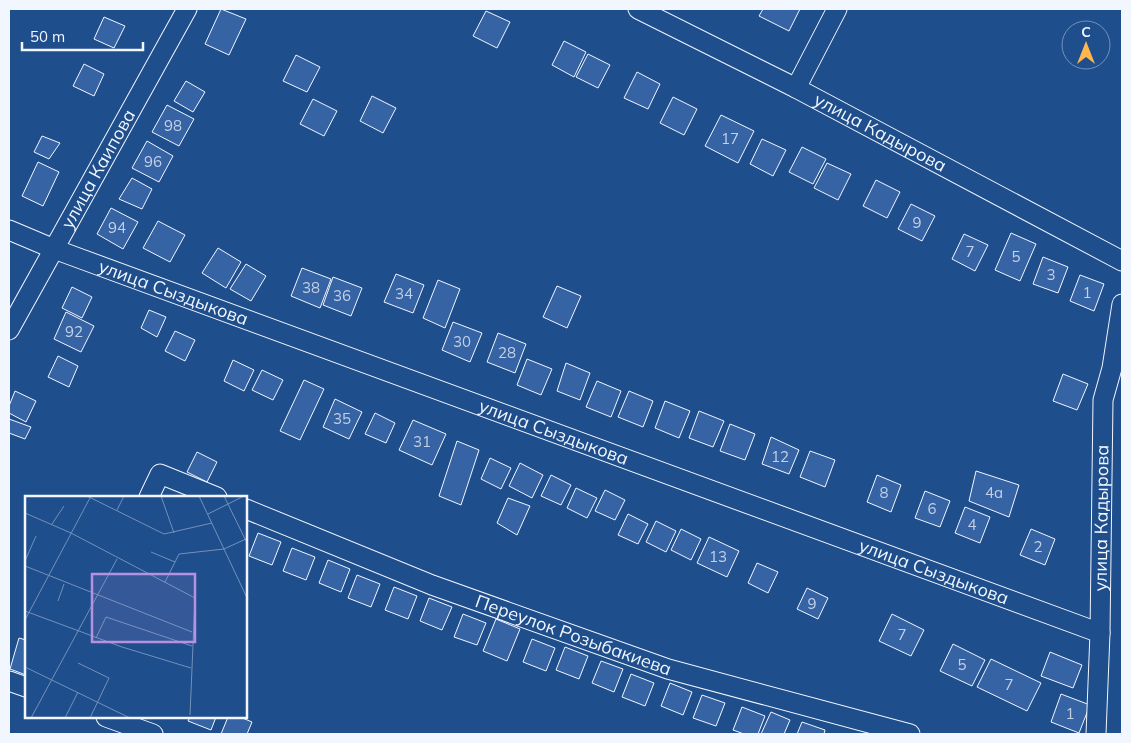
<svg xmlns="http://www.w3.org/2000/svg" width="1131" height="743" font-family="Mulish,sans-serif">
<rect width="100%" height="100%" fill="#1f4e8c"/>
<g fill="#3563a3" stroke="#f2f6ff">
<polygon points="221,9 246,19 229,55 205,44"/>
<polygon points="763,9 800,9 789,31 759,16"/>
<polygon points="486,11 510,22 497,48 473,36"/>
<polygon points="104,17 125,26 114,48 94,39"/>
<polygon points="564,41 586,52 574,77 552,65"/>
<polygon points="588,54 610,65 598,88 576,77"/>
<polygon points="296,55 320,67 307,92 283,81"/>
<polygon points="84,64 104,74 94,96 73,86"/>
<polygon points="637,72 660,84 648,109 624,98"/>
<polygon points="186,81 205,92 193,112 174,101"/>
<polygon points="372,96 396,108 383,133 360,121"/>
<polygon points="673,97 697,109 684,135 660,123"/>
<polygon points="313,99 337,111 324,136 300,124"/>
<polygon points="167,105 194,119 179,146 152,132"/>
<polygon points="721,115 754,131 738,163 705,146"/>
<polygon points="42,136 60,143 49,159 34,152"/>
<polygon points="762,139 786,150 773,176 750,164"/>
<polygon points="147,141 173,156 159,182 132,168"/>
<polygon points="802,147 826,159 813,184 789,172"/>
<polygon points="38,162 59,172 43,206 22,196"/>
<polygon points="827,163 851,174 838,200 814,188"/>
<polygon points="132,178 152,189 142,209 119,199"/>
<polygon points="876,180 900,192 887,218 863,206"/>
<polygon points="911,204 935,216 922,241 898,229"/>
<polygon points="111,208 138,222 123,249 97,234"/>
<polygon points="158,221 185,235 170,262 143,248"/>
<polygon points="1011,233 1036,244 1020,281 995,270"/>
<polygon points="964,234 988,245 975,271 952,259"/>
<polygon points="218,248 241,262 226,288 202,273"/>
<polygon points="1043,257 1068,267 1058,293 1033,284"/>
<polygon points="246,264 266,276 251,301 230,289"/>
<polygon points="302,268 331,279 320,308 291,296"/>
<polygon points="396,274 424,285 413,313 384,302"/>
<polygon points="1080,275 1104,284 1094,311 1070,301"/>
<polygon points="333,277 362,288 351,316 323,305"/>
<polygon points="438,280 460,289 445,328 423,318"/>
<polygon points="557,286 581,296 567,328 543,317"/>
<polygon points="72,287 92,297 82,318 62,308"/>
<polygon points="149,310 166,317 157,337 141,328"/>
<polygon points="66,312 94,326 81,352 54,339"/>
<polygon points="453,322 482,333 470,362 442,350"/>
<polygon points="175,331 195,340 185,361 165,351"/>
<polygon points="498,333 526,344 515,373 487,362"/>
<polygon points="58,356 78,366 69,387 48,377"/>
<polygon points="527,359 552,369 541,395 517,385"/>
<polygon points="233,360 254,370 244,391 224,381"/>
<polygon points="566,363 590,373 580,400 557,391"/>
<polygon points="262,370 283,380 273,400 252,390"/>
<polygon points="1063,374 1088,384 1077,410 1053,401"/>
<polygon points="304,380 324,389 300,440 280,431"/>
<polygon points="597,381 621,391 611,417 586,407"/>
<polygon points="15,391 36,401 26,422 9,413 9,406"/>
<polygon points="629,391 653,401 643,427 618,417"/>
<polygon points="335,399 362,412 349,439 323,427"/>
<polygon points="665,401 690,411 679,438 655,428"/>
<polygon points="699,411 724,421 713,447 689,438"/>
<polygon points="375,413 395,423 386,443 365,434"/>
<polygon points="9,419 31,427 25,439 9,433"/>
<polygon points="413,420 446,434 432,465 399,450"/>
<polygon points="730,424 755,434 745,460 720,451"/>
<polygon points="771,437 799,450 789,474 762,464"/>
<polygon points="457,441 479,450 461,505 439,496"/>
<polygon points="810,451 835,460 825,487 800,477"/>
<polygon points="197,452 217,462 207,482 187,472"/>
<polygon points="490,458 511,468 501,489 481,479"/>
<polygon points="520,463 543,475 532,498 509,486"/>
<polygon points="976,471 1019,485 1009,517 969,501"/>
<polygon points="551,475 571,485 561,505 541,496"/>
<polygon points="877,475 901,485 891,512 867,502"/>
<polygon points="576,488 597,498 587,518 567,508"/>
<polygon points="605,490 625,500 615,520 595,511"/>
<polygon points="925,491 950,501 940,527 915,518"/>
<polygon points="508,498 530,506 517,535 497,523"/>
<polygon points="965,507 990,517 980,543 955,533"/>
<polygon points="628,514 648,524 638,544 618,535"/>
<polygon points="656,521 676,531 666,552 646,542"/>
<polygon points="681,529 701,539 691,560 671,550"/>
<polygon points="1031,529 1055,539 1045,565 1020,555"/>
<polygon points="258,533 281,542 272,565 249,556"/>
<polygon points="709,537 739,551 727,577 697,563"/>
<polygon points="292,548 315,557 306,580 283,571"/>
<polygon points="328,560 350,569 341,592 319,583"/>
<polygon points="757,563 778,572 768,593 748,583"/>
<polygon points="357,575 380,584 371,607 348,598"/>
<polygon points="394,587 417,596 408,619 385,610"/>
<polygon points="807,588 828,598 818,619 797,609"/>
<polygon points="429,598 452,607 442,630 420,621"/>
<polygon points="463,614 486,623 477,645 454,637"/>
<polygon points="892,614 924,630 911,656 879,641"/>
<polygon points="496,619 520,629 507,661 483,651"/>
<polygon points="19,638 26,640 26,675 10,669"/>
<polygon points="532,639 555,648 546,671 523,662"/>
<polygon points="953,644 985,660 972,686 940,671"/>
<polygon points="565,647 588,656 579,679 556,670"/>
<polygon points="1050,652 1082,665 1073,688 1041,676"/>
<polygon points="991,659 1041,683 1027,711 977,687"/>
<polygon points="601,661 623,669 614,692 592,683"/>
<polygon points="631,674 654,683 645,706 622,697"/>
<polygon points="670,683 692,692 683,715 661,706"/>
<polygon points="1061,694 1090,705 1079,733 1051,722"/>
<polygon points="702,695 725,703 716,726 693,718"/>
<polygon points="742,707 765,716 758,734 744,734 733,730"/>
<polygon points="771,712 790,720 784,734 761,734"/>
<polygon points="190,717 216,717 211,730 188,721"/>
<polygon points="228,717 240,717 252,722 247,734 221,734"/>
<polygon points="802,722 825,730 824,734 797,734"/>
</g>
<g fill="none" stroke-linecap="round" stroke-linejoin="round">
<g stroke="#f2f6ff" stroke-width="21">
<g id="minor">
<path id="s1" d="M 638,9 L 796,88 L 1122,261"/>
<polyline points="796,88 837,9"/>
<path id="s2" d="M 9,230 L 54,249 L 1100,633"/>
<path id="s3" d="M 9,330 L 187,9"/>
<polyline points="149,497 160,474 217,497"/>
<path id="s4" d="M 246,509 L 432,585 L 668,669 L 910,734"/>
<polyline points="9,681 26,687"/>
<polyline points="106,717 153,734"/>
<path id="s5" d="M 1096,734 L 1100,633 L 1103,400 L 1112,368 L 1122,304"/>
</g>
</g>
<use href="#minor" stroke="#1f4e8c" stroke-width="19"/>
</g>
<g text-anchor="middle" stroke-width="4" stroke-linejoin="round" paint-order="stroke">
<g font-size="15" fill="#c3d1e8">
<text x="173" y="131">98</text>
<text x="730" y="144">17</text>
<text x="153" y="167">96</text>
<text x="917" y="228">9</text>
<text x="117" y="233">94</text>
<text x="970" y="257">7</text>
<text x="1016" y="262">5</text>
<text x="1051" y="280">3</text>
<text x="311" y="293">38</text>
<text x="1087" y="298">1</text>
<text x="404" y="299">34</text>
<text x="342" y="301">36</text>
<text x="74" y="337">92</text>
<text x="462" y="347">30</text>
<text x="507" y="358">28</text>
<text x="342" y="424">35</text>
<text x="422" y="447">31</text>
<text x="780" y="462">12</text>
<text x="884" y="498">8</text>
<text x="994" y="498">4а</text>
<text x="932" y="514">6</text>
<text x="972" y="530">4</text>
<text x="1038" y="552">2</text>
<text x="718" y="562">13</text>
<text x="812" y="609">9</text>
<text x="902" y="640">7</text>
<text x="962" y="670">5</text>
<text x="1009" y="690">7</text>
<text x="1070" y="719">1</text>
</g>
<g font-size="18" fill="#f2f6ff" stroke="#1f4e8c">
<text dy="6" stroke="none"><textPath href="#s1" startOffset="272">улица Кадырова</textPath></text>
<text dy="6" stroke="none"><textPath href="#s3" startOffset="184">улица Каипова</textPath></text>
<text dy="6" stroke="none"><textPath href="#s2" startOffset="176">улица Сыздыкова</textPath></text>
<text dy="6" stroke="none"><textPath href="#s2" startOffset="581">улица Сыздыкова</textPath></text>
<text dy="6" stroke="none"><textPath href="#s5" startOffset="216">улица Кадырова</textPath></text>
<text dy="6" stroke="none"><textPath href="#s2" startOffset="986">улица Сыздыкова</textPath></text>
<text dy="6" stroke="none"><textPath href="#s4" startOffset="351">Переулок Розыбакиева</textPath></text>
</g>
</g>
<g transform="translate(25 496)">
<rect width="222" height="222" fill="#1f4e8c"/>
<path fill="none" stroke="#7391ba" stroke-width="1" d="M 62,0 L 139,38 L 187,27M 136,0 L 149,37M 174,0 L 223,104M 199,0 L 223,49M 92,14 L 99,0M 0,17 L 46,37 L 170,102 L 165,219M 183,18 L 219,0M 27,28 L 39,10M 126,56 L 150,66M 0,65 L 11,40M 0,70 L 167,136M 140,86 L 154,58 L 199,53 L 223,42M 33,105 L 39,88M 0,115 L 97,151 L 166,172M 0,124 L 66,0M 71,142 L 81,121 L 167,150M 53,167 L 84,182 L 65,222M 0,171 L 105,222M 6,222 L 92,63M 40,222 L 53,196"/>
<path fill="#b691df" fill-opacity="0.15" stroke="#b691df" stroke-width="2.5" d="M 67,78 L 170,78 L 170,146 L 67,146 Z"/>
<rect width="222" height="222" fill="none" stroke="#f2f6ff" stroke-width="2.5"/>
</g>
<rect width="1131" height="743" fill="none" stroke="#f2f6ff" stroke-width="20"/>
<g transform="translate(1086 45)"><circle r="24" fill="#1f4e8c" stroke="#7391ba"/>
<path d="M0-4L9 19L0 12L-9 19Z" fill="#ffb74d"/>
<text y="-8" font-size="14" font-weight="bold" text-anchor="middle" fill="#f2f6ff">С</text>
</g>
<path d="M22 42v8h121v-8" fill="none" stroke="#f2f6ff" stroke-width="2.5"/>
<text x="30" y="42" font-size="15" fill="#f2f6ff" stroke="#1f4e8c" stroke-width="4" paint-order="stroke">50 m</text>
</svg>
